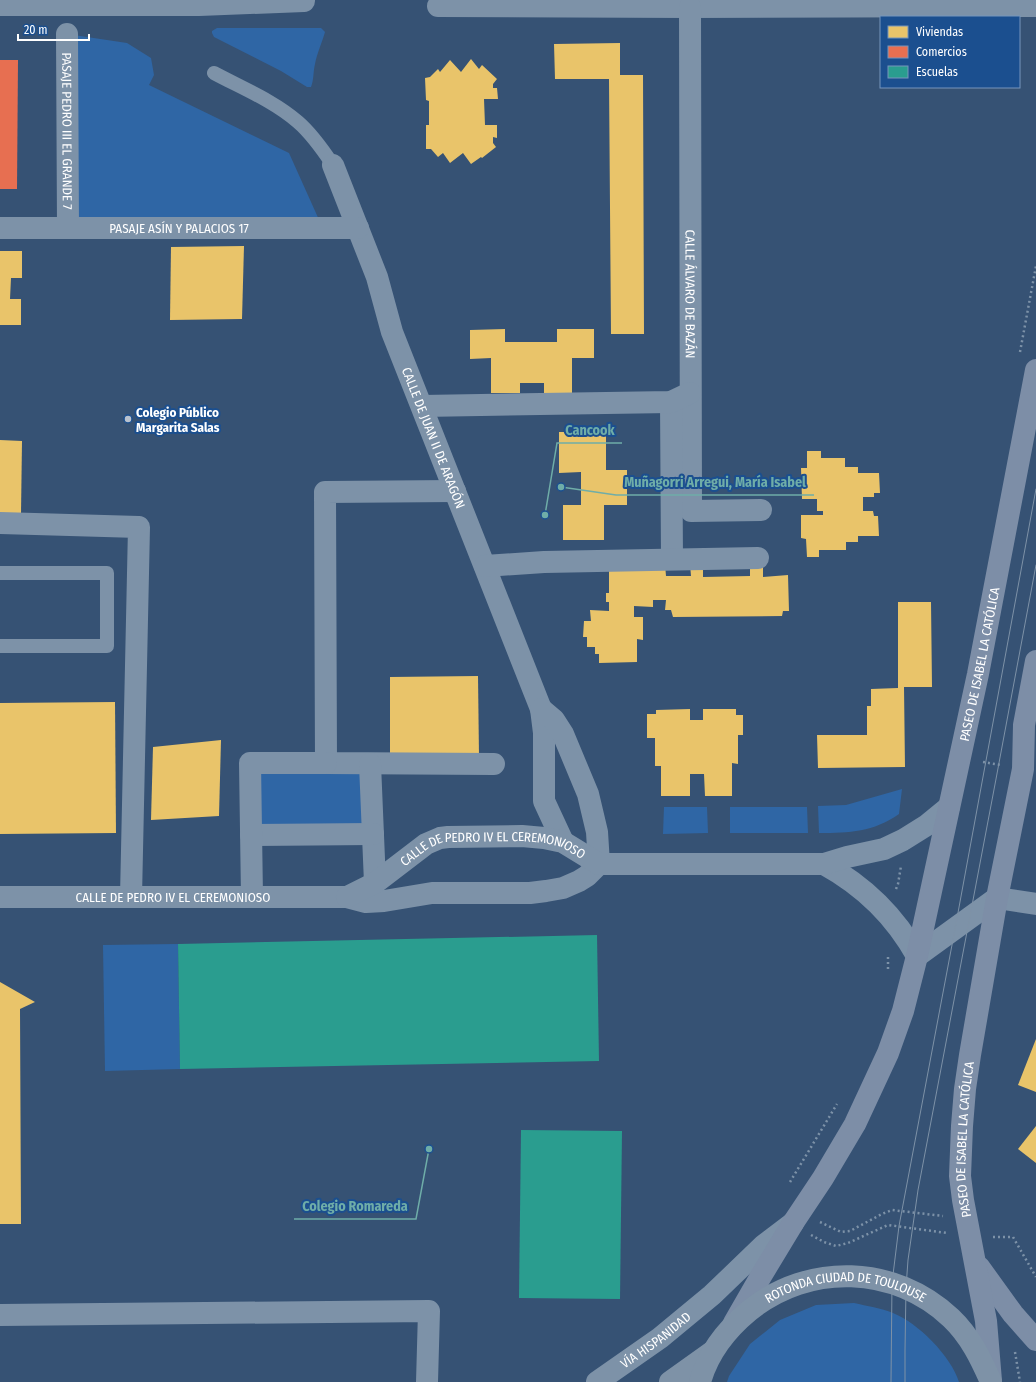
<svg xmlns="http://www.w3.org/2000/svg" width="1036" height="1382" font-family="'Fira Sans Condensed',sans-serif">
<rect width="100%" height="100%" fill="#365274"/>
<g fill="#2f66a5">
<path d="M 217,28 L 321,28 L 325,32 C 322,43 317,53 315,64 C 313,72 314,80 311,87 L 307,87 L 281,71 L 214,37 L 212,33 L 212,31 Z"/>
<polygon points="67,34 127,43 151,58 154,75 149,85 289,153 320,222 74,222"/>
<polygon points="250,767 370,767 369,830 254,829"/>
<path d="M 902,789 L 899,814 C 873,832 850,833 819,833 L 818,806 L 846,805 Z"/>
<polygon points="664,807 707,807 708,833 663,834"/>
<polygon points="730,807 807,807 808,833 730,833"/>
<polygon points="178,944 180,1069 105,1071 103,945"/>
<path d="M 854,1303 C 867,1306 881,1308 893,1313 C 918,1323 951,1356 959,1382 L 727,1382 L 729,1376 L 750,1344 L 780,1320 L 816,1305 Z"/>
</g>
<g fill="#e9c46a">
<polygon points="620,43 620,75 643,75 644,334 611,334 609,79 555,79 554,44"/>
<polygon points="471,59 479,69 482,65 497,79 493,84 493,88 497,88 498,99 484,99 485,125 497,125 497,138 493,137 493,143 496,147 482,158 481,157 471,164 463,153 450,163 443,153 438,157 431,149 426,149 426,125 429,125 429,101 426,100 425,78 430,77 438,69 440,72 450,60 461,72"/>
<polygon points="244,246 242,319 170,320 171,247"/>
<polygon points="0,251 22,251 22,278 11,278 10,299 21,299 21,325 0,325"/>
<polygon points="505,329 505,342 557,342 557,329 594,329 594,358 572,358 572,393 544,393 544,383 520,383 520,393 491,393 491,358 470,359 470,330"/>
<polygon points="559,432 606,432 606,470 627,470 627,505 604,505 604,540 563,540 563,505 581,505 581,472 559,473"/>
<polygon points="0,440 22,441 21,514 0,514"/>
<polygon points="807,451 821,451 821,458 845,458 845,467 858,467 858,473 879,473 880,493 874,493 874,497 863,497 863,511 873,511 874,516 878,516 879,536 858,536 858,542 846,542 846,550 819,550 819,557 807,557 806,539 801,538 801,515 823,515 823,511 817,511 817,499 802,499 801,468 807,468"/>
<polygon points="763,563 763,577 788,575 789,611 783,611 782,616 673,617 671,610 665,610 666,600 653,600 653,607 634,606 634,617 643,617 643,640 637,639 637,662 599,663 599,654 595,654 595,647 587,647 587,637 583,637 584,621 591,621 590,610 609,611 609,602 606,602 606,593 609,593 609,564 665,564 666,576 691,576 690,564 703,564 703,577 750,576 750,564"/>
<polygon points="898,602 931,602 932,687 904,687 905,767 818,768 817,735 867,735 867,706 871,706 871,689 898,688"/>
<polygon points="478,676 479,757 390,758 390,677"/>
<polygon points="115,702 116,833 0,834 0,703"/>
<polygon points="690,709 690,720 703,720 703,709 736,709 736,715 743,715 743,735 738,735 738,764 732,763 732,796 705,796 704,774 690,774 690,796 661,796 661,766 655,766 655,738 647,738 647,714 656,714 656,710"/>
<polygon points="221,740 219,816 151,820 153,747"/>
<polygon points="0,982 35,1002 20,1009 21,1224 0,1224"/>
<polygon points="1036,1039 1036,1092 1018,1085"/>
<polygon points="1036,1126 1036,1163 1018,1149"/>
</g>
<polygon fill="#e76f51" points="0,60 18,60 17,189 0,189"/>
<g fill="#2a9d8f">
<polygon points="597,935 599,1061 180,1069 178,944"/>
<polygon points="521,1130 622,1131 620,1299 519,1298"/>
</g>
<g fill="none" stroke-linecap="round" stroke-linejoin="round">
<g stroke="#7d92a8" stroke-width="2.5" stroke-dasharray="2 3" stroke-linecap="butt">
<polyline points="1020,352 1036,266"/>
<polyline points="983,762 1001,765"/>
<polyline points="896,889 898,884 901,866"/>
<polyline points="888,969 888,954"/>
<polyline points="790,1182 837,1104"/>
<polyline points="820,1222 841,1232 850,1231 882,1214 892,1210 943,1216"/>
<polyline points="811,1235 824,1242 836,1246 848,1243 888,1225 947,1233"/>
<polyline points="993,1237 1013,1237 1036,1277"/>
<polyline points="1015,1352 1020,1382"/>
</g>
<g stroke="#7d92a8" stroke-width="14">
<path d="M 214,73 C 242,88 274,101 298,122 C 312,134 323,150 333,165"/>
<polyline points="0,573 107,573 107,646 0,646"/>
</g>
<g stroke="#7d92a8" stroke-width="22">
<polyline points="0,5 199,5 304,1"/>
<polyline points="438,6 690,7 1036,6"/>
<path id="s1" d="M 690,7 L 691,511 L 761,510"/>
<path id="s2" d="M 67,34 L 68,228"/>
<path id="s3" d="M 333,165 L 377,277 L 392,332 L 541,709 L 544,733 L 544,801 L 563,842"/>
<path id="s4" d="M 0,228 L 358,228"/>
<polyline points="671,402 672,559"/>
<polyline points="422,406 671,402 690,393"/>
<polyline points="455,491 325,492 326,763 494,764"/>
<polyline points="0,523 139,527 131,897"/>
<polyline points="485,566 544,562 758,558"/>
<polyline points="541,709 554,720 563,734 588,794 597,832 599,864"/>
<polyline points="370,764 375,883"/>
<polyline points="251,835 373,834"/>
<path d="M 824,864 C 864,886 895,916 917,956 L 997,898 L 1036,904"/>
<path id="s5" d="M 0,897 L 347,897 L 366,902 L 384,901 L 432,893 L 530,893 L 546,891 L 563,888 L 579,881 L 587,876 L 599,864"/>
<polyline points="252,897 250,763 326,763"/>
<path id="s6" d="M 347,897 L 375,883 L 426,844 L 440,838 L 448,837 L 522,836 L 544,838 L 563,842 L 599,864 L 824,864 L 847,857 L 884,849 L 903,840 L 927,825 L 949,807"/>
<polyline points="0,1315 429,1311 427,1382"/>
<path id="s7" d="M 597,1382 L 660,1338 L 712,1295 L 764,1245 L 793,1223"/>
</g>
<g stroke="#7d8ea7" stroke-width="22">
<polyline points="979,1267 1013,1314 1036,1340"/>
<path id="s8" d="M 734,1323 L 761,1276 L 793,1223 L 823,1178 L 855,1124 L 888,1053 L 903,1011 L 917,956 L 978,674 L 1036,370"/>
<path id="s9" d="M 991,1381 L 986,1321 L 963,1200 L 960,1176 L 962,1126 L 965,1089 L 970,1055 L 997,898 L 1023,769 L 1024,725 L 1036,661"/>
</g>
<g stroke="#7e92a7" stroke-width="22">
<polyline points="670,1382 712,1352"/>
<path id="s10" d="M 700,1382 C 708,1353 726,1330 749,1311 C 809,1262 895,1265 951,1318 C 970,1336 981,1359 991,1382"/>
</g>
<g stroke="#7e92a7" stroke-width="1">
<polyline points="891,1382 892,1283 899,1226 955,929 1036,489"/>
<polyline points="905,1382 905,1350 906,1288 908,1260 918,1190 996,779 1036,565"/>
</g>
</g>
<circle fill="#b9c2ce" stroke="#1b4f8f" stroke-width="1.5" cx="128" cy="419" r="4"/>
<g text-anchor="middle" stroke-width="4" stroke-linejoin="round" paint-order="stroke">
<g font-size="13" fill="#fff" stroke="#1b4f8f">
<text dy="5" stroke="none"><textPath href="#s2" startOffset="97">PASAJE PEDRO III EL GRANDE 7</textPath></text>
<text dy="5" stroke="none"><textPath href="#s4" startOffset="179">PASAJE ASÍN Y PALACIOS 17</textPath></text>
<text dy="5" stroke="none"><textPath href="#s1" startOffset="287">CALLE ÁLVARO DE BAZÁN</textPath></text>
<text dy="5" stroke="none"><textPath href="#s3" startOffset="291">CALLE DE JUAN II DE ARAGÓN</textPath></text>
<text dy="5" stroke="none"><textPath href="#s8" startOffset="711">PASEO DE ISABEL LA CATÓLICA</textPath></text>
<text dy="5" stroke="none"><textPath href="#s6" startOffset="162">CALLE DE PEDRO IV EL CEREMONIOSO</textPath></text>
<text dy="5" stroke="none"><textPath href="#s5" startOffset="173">CALLE DE PEDRO IV EL CEREMONIOSO</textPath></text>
<text dy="5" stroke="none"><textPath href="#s9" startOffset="244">PASEO DE ISABEL LA CATÓLICA</textPath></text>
<text dy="5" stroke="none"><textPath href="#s10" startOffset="192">ROTONDA CIUDAD DE TOULOUSE</textPath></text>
<text dy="5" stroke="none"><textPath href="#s7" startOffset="72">VÍA HISPANIDAD</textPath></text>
</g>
<g font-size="13" font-weight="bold" fill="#fff" stroke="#1b4f8f" text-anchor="start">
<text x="136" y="417">Colegio Público<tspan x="136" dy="15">Margarita Salas</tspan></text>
</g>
</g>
<path fill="none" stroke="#6fada8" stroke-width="1.5" d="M545 515L557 443H622M561 487L616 495H814M429 1149L416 1219H294"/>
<g fill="#6fada8" stroke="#1b4f8f" stroke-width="1.5">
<circle cx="545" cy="515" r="4"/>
<circle cx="561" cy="487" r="4"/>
<circle cx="429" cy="1149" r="4"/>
</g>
<g font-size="14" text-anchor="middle" font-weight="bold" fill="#6fada8" stroke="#1b4f8f" stroke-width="4" stroke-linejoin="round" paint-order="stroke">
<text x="590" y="435">Cancook</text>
<text x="715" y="487">Muñagorri Arregui, María Isabel</text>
<text x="355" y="1211">Colegio Romareda</text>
</g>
<rect x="880" y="16" width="140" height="72" fill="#1b4f8f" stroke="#7695bc"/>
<rect x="888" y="26" width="20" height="12" fill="#e9c46a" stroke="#7695bc"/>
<text x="916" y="36" font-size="12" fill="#ffffff">Viviendas</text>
<rect x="888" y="46" width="20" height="12" fill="#e76f51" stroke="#7695bc"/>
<text x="916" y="56" font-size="12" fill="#ffffff">Comercios</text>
<rect x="888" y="66" width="20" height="12" fill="#2a9d8f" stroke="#7695bc"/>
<text x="916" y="76" font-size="12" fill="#ffffff">Escuelas</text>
<path d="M18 34v6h71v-6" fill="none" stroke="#ffffff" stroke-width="2"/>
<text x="24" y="34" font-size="12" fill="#ffffff" stroke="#1b4f8f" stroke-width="3" paint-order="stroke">20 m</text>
</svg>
